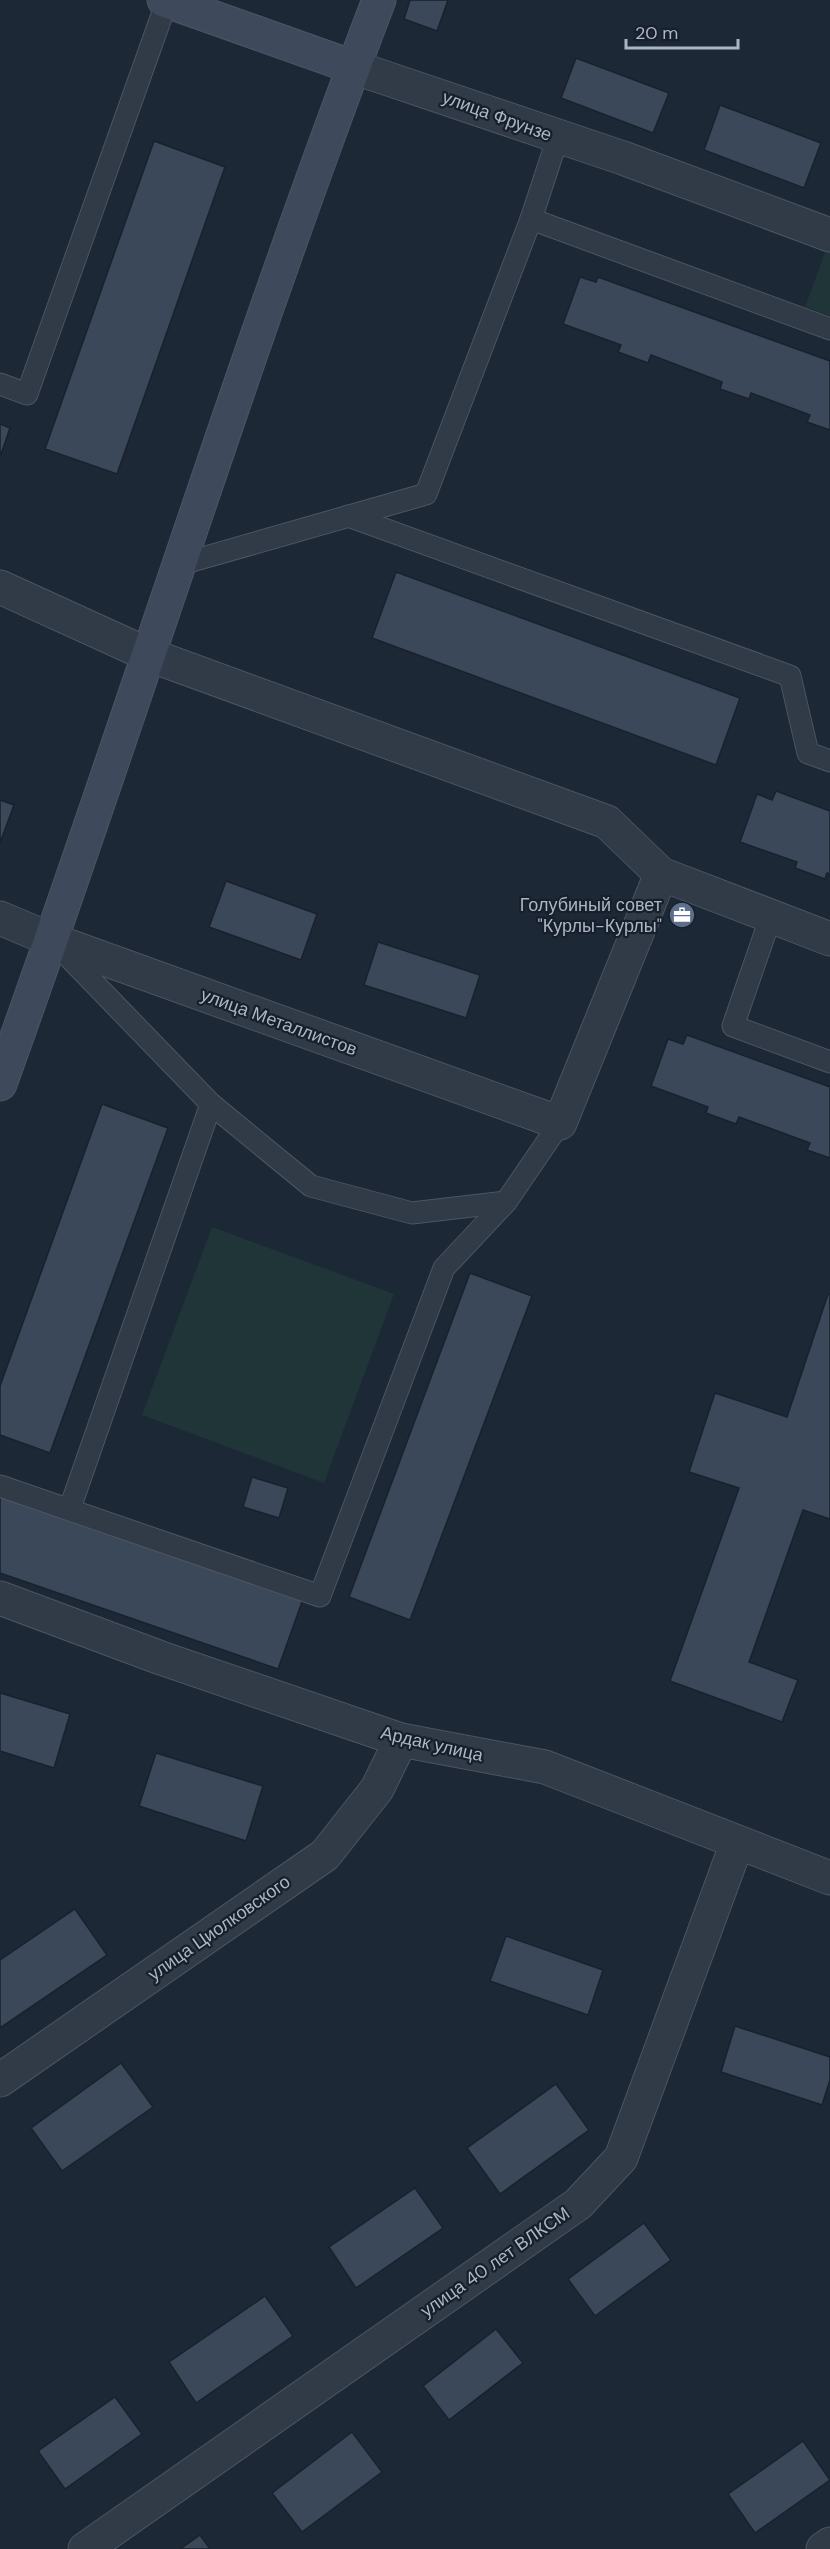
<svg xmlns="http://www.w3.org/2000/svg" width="830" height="2549" font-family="'DM Sans',sans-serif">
<rect width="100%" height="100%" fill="#1d2837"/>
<g fill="#1f3538">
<polygon points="827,247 830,248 830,316 805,307"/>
<polygon points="212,1227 394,1294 324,1483 142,1415"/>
</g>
<g fill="#3b485a" stroke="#19212d" stroke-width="1.5">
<polygon points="410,0 448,0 437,31 404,19"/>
<polygon points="576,58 669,93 653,133 561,98"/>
<polygon points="720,105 821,143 804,188 704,150"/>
<polygon points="154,141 225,167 117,474 45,449"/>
<polygon points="580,277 596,282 598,277 830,361 830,430 807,422 810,415 751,393 749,399 720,389 722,382 651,355 648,363 618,352 621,345 563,324"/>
<polygon points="0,424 10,428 0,457"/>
<polygon points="396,572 740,698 716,765 372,638"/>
<polygon points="776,791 830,811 830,874 827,873 825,879 795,868 797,862 740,842 757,794 772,800"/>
<polygon points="0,800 14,805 0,843"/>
<polygon points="226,881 317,914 301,960 209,927"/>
<polygon points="674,905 694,912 690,925 670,918"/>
<polygon points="378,942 480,975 466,1018 364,985"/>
<polygon points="687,1035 830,1087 830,1158 807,1150 810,1143 739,1117 736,1124 706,1113 708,1107 651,1086 668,1039 683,1044"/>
<polygon points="102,1104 168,1128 50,1453 0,1435 0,1386"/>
<polygon points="470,1273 532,1296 410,1620 349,1597"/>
<polygon points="828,1294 830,1294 830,1519 803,1510 749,1662 798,1680 782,1722 670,1681 739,1488 689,1472 715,1393 787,1417"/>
<polygon points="252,1477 288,1488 279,1518 243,1507"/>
<polygon points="0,1493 303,1599 278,1669 0,1573"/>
<polygon points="0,1693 70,1714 54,1768 0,1751"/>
<polygon points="156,1753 263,1786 246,1841 139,1806"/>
<polygon points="75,1909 107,1955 0,2028 0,1960"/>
<polygon points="506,1936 603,1970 588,2015 490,1981"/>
<polygon points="735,2026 830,2057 830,2080 822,2105 721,2072"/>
<polygon points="121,2063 153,2107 62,2171 31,2128"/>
<polygon points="556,2084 589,2130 500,2194 467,2148"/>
<polygon points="415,2188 443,2228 356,2288 329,2247"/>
<polygon points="644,2223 671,2260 595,2316 568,2279"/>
<polygon points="265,2296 293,2336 196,2403 169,2362"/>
<polygon points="496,2329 523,2363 449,2420 423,2386"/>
<polygon points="115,2397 142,2434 65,2489 38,2451"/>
<polygon points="352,2432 382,2472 302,2532 272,2493"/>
<polygon points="803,2441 830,2480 755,2533 728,2494"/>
<polygon points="200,2535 210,2549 180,2549"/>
</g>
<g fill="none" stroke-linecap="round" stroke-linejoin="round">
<g stroke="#4c5562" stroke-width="23">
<g id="lane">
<polyline points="531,219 830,329"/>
<polyline points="0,384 27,394 167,1"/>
<polyline points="348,516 790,676 808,753 830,761"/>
<polyline points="178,565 426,494 531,219 558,137"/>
<polyline points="771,916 733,1026 830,1062"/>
<polyline points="58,946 211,1104 70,1508"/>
<polyline points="211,1104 311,1186 412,1213 506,1202"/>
<polyline points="0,1486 320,1596 444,1268 506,1202 560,1123"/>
</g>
</g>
<g stroke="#4c5562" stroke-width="35">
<g id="street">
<polyline points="353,67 623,158 830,235"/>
<polyline points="0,587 147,654 607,822 661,874 830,939"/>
<polyline points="0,918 52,940 560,1123 661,874"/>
<polyline points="0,1598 161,1658 401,1740 545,1767 830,1878"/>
<polyline points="0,2080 325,1855 377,1789 401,1740"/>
<polyline points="85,2549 578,2204 621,2158 737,1843"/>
<polyline points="823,2549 830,2544"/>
</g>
</g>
<g stroke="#4c5562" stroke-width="35">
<g id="secondary">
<polyline points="164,0 353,67"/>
<path d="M 0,1084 C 130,724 242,358 379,0"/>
</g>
</g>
<use href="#lane" stroke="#313a47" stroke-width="21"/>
<use href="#street" stroke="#313a47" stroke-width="33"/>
<use href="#secondary" stroke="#3e495b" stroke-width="33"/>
</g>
<defs>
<g id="office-disc" transform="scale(1.35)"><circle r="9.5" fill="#5c6f8a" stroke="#171f2b"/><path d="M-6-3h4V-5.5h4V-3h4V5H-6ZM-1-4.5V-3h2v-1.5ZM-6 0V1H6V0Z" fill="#fff"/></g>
</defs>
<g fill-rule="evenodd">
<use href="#office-disc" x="682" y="915"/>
</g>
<g text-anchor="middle" stroke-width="4.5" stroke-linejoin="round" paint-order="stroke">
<g font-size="18" fill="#aab5c5" stroke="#171f2b">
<text transform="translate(497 116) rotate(20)" y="6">улица Фрунзе</text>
<text transform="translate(279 1022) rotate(20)" y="6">улица Металлистов</text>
<text transform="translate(432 1744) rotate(13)" y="6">Ардак улица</text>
<text transform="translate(219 1928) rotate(-35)" y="6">улица Циолковского</text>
<text transform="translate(495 2262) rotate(-35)" y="6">улица 40 лет ВЛКСМ</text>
</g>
<g font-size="18" fill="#aab5c5" stroke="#171f2b" text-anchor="end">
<text x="662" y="911">Голубиный совет<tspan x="662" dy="21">"Курлы-Курлы"</tspan></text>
</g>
</g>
<path d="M626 39v9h112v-9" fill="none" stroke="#aab5c5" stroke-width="3"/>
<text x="635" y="39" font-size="18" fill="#aab5c5" stroke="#171f2b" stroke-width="4.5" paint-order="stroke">20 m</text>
</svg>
